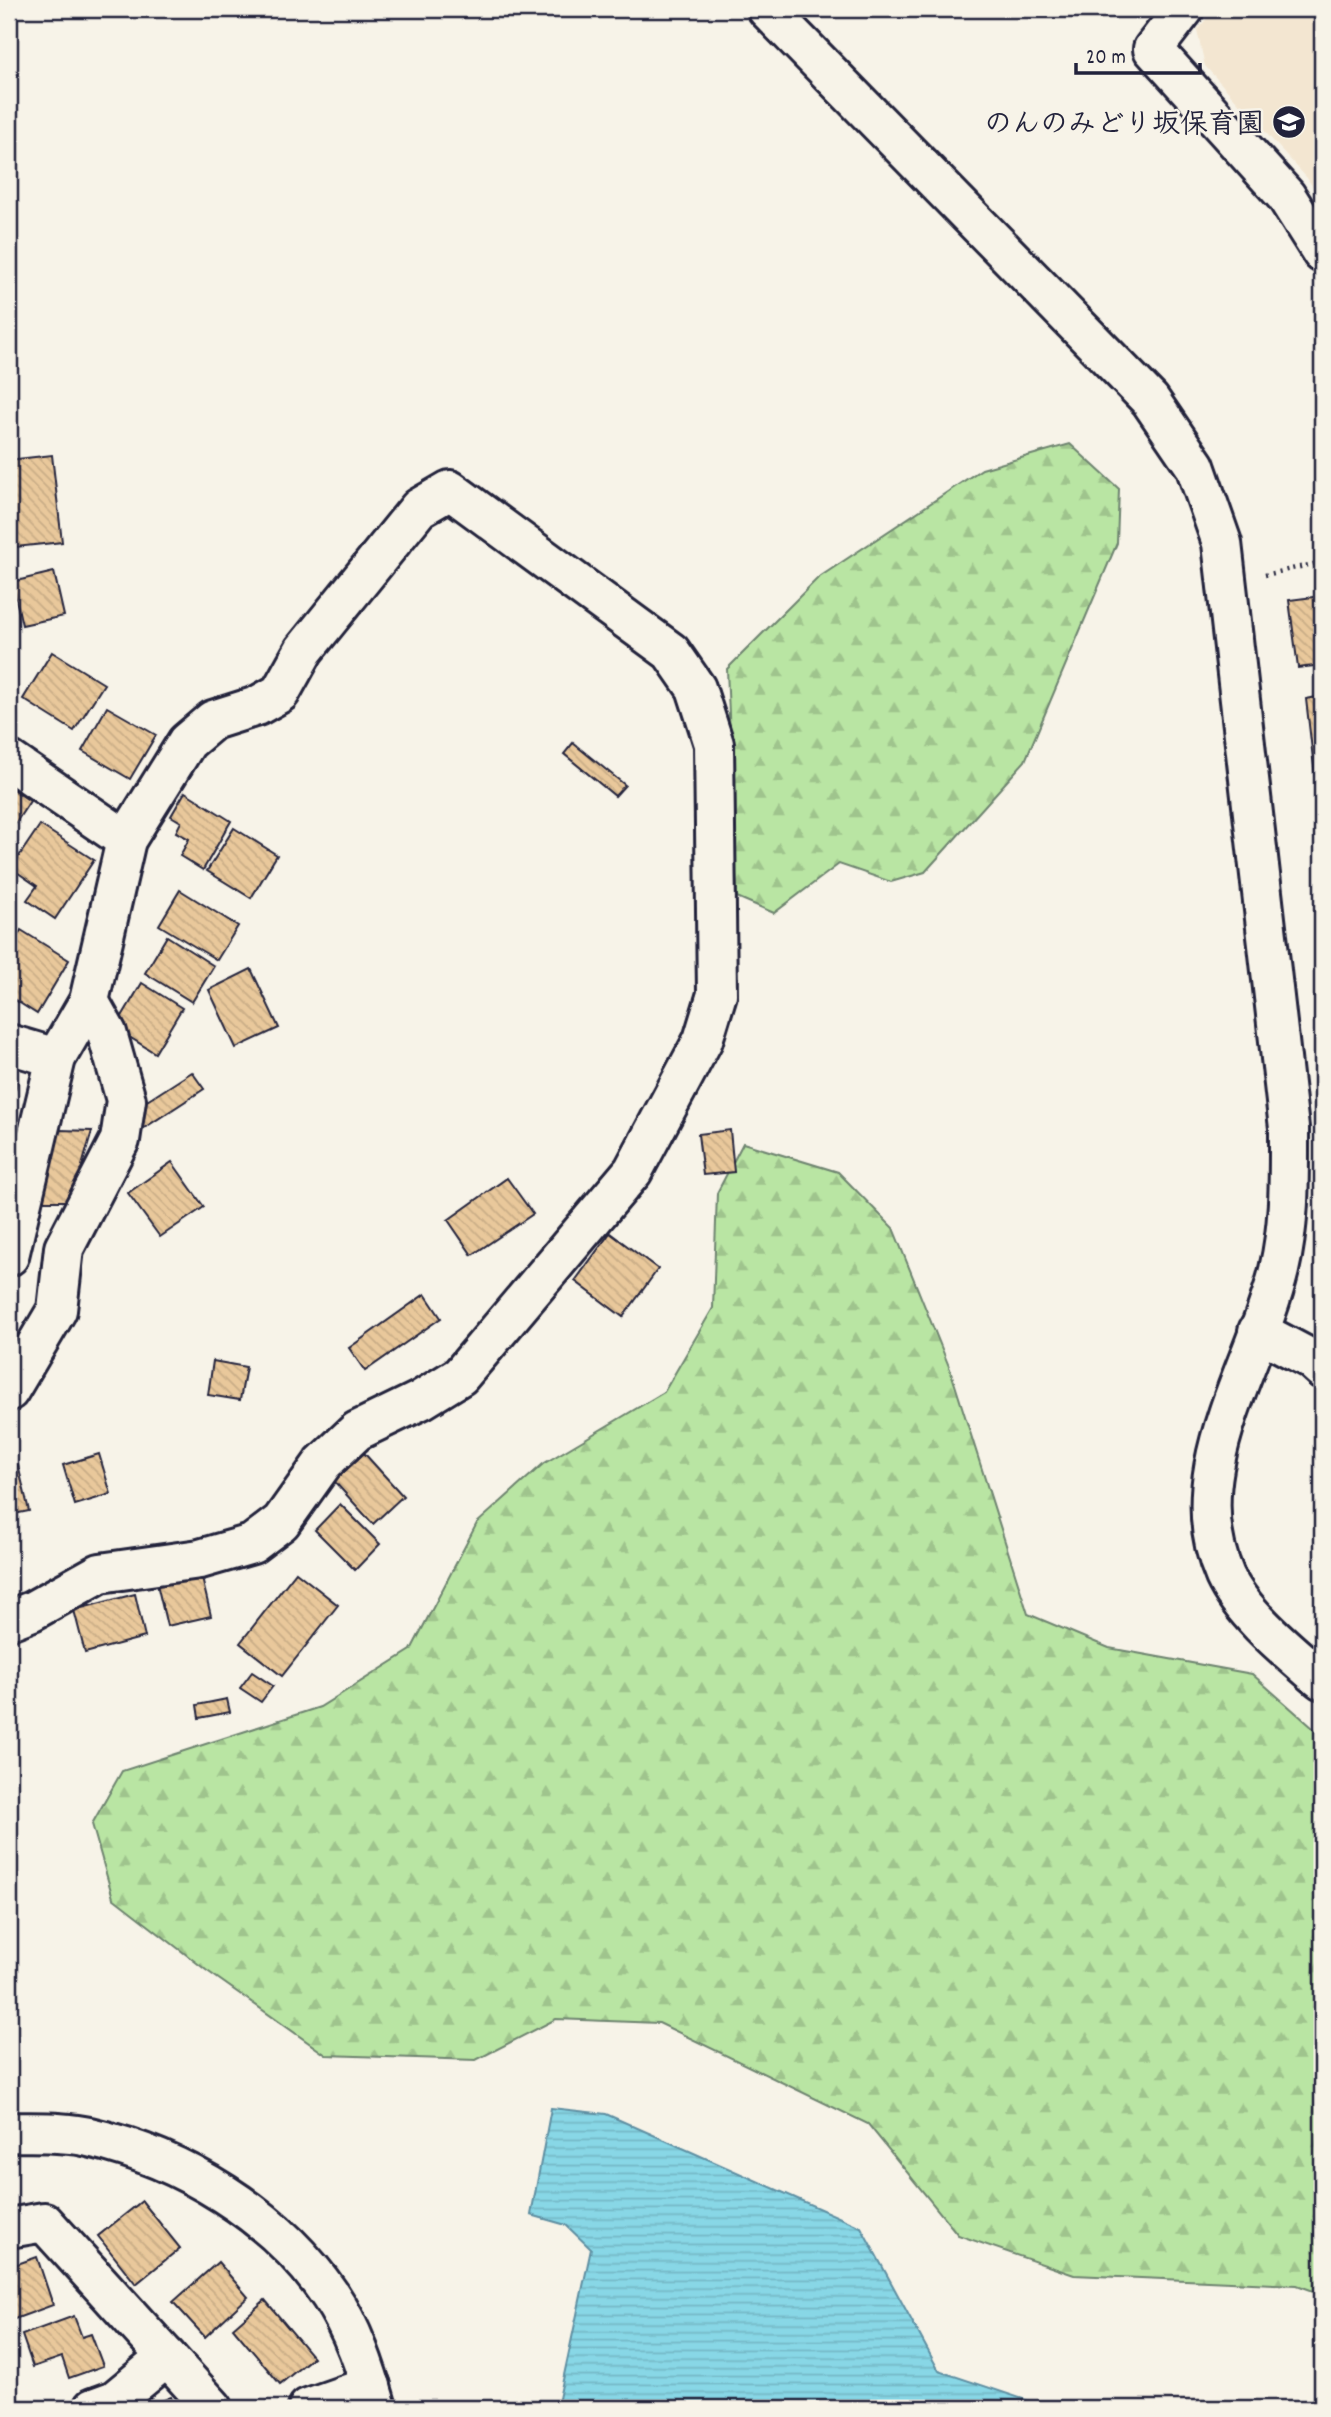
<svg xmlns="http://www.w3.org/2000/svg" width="1331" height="2417" font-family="Dekko,'Klee One',sans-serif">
<defs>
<pattern id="forest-firs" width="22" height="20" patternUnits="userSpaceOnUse" patternTransform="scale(1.75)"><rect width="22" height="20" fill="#b9e5a3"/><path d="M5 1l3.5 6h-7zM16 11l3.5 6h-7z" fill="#9fc48d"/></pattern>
<pattern id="water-rules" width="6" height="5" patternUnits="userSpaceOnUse" patternTransform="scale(1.75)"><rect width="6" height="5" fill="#88d7e6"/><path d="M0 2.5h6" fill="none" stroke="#75b8c6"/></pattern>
<pattern id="building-back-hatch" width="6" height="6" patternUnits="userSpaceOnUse" patternTransform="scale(1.75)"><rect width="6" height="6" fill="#e9c89b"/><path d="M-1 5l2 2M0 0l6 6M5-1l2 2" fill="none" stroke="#c8ac86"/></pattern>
</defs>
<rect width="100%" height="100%" fill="#f7f3e8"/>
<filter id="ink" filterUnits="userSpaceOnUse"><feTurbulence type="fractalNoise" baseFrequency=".0143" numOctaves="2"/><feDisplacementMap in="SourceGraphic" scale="14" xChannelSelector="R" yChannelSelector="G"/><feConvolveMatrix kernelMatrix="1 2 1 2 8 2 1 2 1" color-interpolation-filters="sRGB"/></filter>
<g filter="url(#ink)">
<polygon fill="#f3e6d1" points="1215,9 1322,9 1322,201 1307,178 1205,66 1197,30"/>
<g fill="url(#forest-firs)" stroke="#6e846f" stroke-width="2">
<polygon points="1070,444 1119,489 1117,543 1025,761 925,872 891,882 839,864 774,913 737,897 727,669 818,578 982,469"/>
<polygon points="743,1143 838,1172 893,1228 950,1369 1028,1614 1109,1648 1252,1674 1322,1736 1322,2294 1297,2285 1074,2275 958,2235 868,2124 659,2023 556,2019 476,2060 326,2055 206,1970 113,1898 92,1824 122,1771 320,1707 411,1650 477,1523 543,1464 664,1392 713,1308 717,1193"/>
</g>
<polygon fill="url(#water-rules)" stroke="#5f8fa2" stroke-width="2" points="551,2108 606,2114 861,2227 939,2371 1050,2408 557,2408 591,2249 566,2225 531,2215"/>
<g fill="url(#building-back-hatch)" stroke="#22223b" stroke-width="2">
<polygon points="52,455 62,542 16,547 9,460"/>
<polygon points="9,556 13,556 10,587 9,587"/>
<polygon points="54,572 64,616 22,625 12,582"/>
<polygon points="1322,596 1322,665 1298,668 1289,600"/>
<polygon points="52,652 104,684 74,731 23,699"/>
<polygon points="1322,696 1322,776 1315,776 1306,699"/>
<polygon points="107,707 156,735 130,779 82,751"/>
<polygon points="573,743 625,785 615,796 564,754"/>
<polygon points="9,787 30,801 9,833"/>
<polygon points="185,792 231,821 203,870 180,856 189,839 176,832 181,822 171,816"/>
<polygon points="40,825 94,860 55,919 27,900 37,886 11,868"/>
<polygon points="234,828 277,855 251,898 207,871"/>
<polygon points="180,890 238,926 217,960 159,925"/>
<polygon points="21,930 69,960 37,1014 9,996 9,950"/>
<polygon points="167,936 214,966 192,1002 145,973"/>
<polygon points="251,969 279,1028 236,1048 209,990"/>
<polygon points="142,983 182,1008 155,1053 115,1028"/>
<polygon points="192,1072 204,1089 144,1128 133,1110"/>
<polygon points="9,1080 17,1082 9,1117"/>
<polygon points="59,1130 92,1131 72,1201 38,1201"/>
<polygon points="730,1130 734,1172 703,1175 698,1134"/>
<polygon points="172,1162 204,1207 160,1237 128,1193"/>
<polygon points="507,1178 533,1214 472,1255 448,1220"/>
<polygon points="610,1233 658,1269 623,1317 575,1281"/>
<polygon points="425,1294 441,1318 365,1371 349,1348"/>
<polygon points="213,1361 246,1367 240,1400 208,1395"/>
<polygon points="364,1453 403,1496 373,1524 334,1481"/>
<polygon points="99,1454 111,1494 75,1505 63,1465"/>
<polygon points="18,1465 29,1511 9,1515 9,1468"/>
<polygon points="340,1504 380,1544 355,1570 315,1530"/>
<polygon points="296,1572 338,1605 282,1676 240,1643"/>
<polygon points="201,1574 211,1616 167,1626 157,1584"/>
<polygon points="135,1594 145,1637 85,1653 74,1610"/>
<polygon points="252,1672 273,1686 261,1702 240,1688"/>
<polygon points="227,1699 230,1712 199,1718 197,1705"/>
<polygon points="142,2201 180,2248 136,2284 98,2236"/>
<polygon points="37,2257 53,2305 9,2321 9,2267"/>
<polygon points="218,2262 248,2297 205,2337 173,2302"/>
<polygon points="265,2300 313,2357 280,2384 233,2328"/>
<polygon points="74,2316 82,2337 91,2334 103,2366 69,2378 62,2357 33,2367 22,2335"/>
<polygon points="9,2359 17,2381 9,2384"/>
<polygon points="171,2397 175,2408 144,2408"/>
</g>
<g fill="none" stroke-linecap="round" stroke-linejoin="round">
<g stroke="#22223b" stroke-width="44">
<g id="minor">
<path d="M 767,9 L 1150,400 L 1195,466 L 1222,543 L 1289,1128 C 1289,1177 1290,1223 1279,1270 C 1255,1370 1179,1471 1225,1576 C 1243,1615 1290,1652 1322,1680"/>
<polyline points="1184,9 1153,49 1286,196 1322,253"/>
<polyline points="9,760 126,840"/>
<polyline points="9,1044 56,1058"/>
<polyline points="9,1256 56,1058 89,1001 126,840 187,742 213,720 257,706 280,693 304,650 419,508 450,490 671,652 696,688 714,744 717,994 703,1040 633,1171 460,1376 421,1400 357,1431 323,1463 281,1522 252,1544 200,1559 100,1573 32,1611 9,1620"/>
<polyline points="1258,1331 1311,1359 1322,1369"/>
<polyline points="9,1391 57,1310 64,1248 120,1140 126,1100 107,1033 89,1001"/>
<path d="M 9,2132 C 35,2133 64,2131 89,2137 C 182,2158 276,2215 330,2295 C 353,2329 366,2369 377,2408"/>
<polyline points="9,2228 44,2222 213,2408"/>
<polyline points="93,2408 115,2400 167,2357"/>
<polyline points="308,2408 371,2386"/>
</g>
</g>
<polyline stroke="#22223b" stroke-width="4.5" stroke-dasharray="2 5" stroke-linecap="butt" points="1265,575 1322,562"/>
<use href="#minor" stroke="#f7f3e8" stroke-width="38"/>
</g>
</g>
<defs>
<g id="school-disc" transform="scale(1.75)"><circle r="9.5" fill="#22223b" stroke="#f7f3e8"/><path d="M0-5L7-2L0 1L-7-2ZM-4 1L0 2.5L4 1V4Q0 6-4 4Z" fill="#fff"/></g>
</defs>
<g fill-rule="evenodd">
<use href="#school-disc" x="1289" y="122"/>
</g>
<g text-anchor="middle" stroke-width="5" stroke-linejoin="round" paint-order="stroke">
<g font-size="28" font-weight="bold" fill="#22223b" stroke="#f7f3e8" text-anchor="end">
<text x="1264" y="132">のんのみどり坂保育園</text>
</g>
</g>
<rect width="1331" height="2417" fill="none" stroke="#f7f3e8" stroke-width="35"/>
<rect x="18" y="18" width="1296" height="2382" fill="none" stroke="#22223b" stroke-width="2.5" filter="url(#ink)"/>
<path d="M1076 63v10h124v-10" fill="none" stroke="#22223b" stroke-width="3.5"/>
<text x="1086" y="63" font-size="21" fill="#22223b" stroke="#f7f3e8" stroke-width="5" paint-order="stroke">20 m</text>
</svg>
